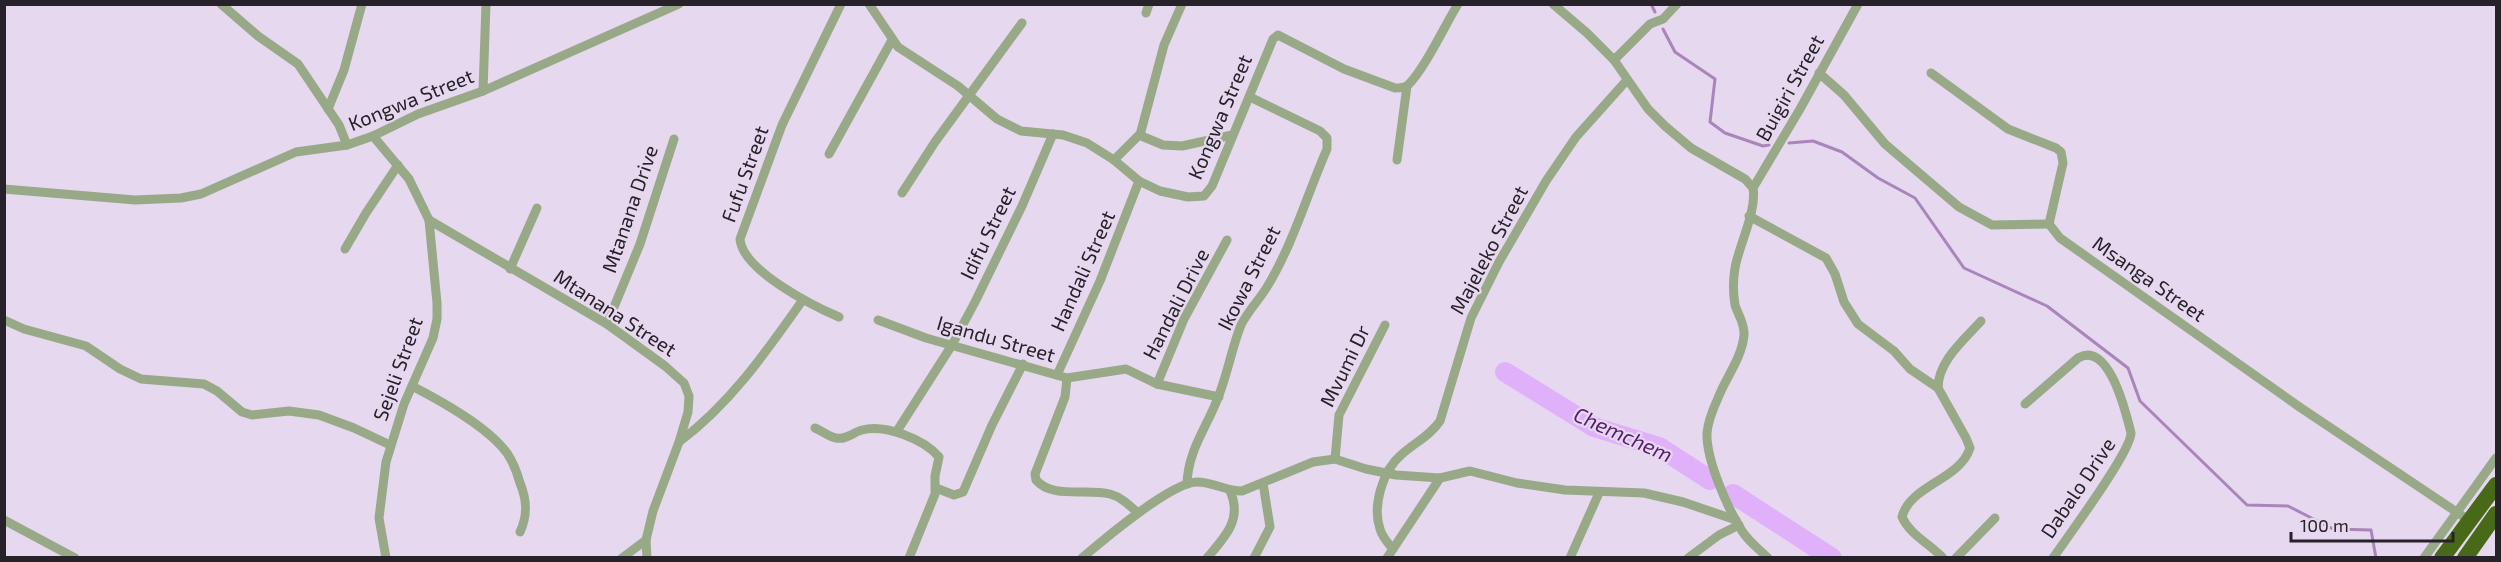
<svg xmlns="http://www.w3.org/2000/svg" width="2501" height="562" font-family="'Exo 2',sans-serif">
<rect width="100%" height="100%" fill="#e6d8ee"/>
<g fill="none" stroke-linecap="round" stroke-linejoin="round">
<g stroke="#a985bc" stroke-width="3">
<polyline points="1651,4 1655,12"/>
<polyline points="1663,29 1675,52 1715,79 1710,122 1725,133 1763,146 1769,145"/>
<polyline points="1789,143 1813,141 1842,152 1878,178 1915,198 1964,268 2047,306 2128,368 2140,401 2247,505 2288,506 2333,529 2371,530 2376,558"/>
</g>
<g stroke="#e1b0fb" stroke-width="20">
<polyline points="1505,372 1594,427 1659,447 1710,480"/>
<polyline points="1733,494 1832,558"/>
</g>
<g stroke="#98a987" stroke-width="9">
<polyline points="221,4 258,36 298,64 339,125 347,145"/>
<path d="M 869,4 L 898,47 L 958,86 L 997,119 L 1021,131 L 1063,135 L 1087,143 L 1114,160 L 1139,181 L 1160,191 L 1188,197 L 1204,196 L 1212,186 L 1273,39 L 1278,35 L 1344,69 L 1395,88 C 1400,88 1404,88 1408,85 C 1424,70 1445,25 1458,4"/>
<path d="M 1553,4 L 1587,33 L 1614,60 L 1648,109 L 1665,126 L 1691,148 L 1745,179 L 1753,188 C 1757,211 1739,245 1735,268 C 1733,280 1733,293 1735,305 C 1738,315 1745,324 1744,335 C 1742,358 1726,377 1718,398 C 1713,409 1708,421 1707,433 C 1706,460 1728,509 1742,531 C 1749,542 1759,549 1768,558"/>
<polyline points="1146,13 1149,4"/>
<polyline points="1614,60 1650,24 1663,19 1677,4"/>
<polyline points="1819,73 1844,95 1885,144 1959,207 1992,225 2049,224"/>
<polyline points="1931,73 2008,129 2056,148 2061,152 2063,163 2049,224"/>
<polyline points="483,91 486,4"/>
<polyline points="328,109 344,70 362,4"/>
<polyline points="1140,135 1164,45 1182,4"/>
<polyline points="373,136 409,179 429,220 437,303 437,319 433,338 404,404 386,462 379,518 386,558"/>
<polyline points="829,154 892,40"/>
<polyline points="1114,160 1139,135 1163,145 1182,146 1232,135"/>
<polyline points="1397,160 1407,86"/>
<polyline points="1753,188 1800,109 1858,4"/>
<polyline points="4,189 135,200 181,198 201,194 296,152 347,145 373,136 418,114 483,91 679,4"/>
<polyline points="902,193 935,142 1022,23"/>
<path d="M 1749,216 L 1826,258 L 1835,274 L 1844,302 L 1858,324 L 1894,351 L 1910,369 L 1938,388 L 1966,438 L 1970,448 C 1960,480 1910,485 1902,517 C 1910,535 1930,544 1943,558"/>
<polyline points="429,220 607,324 665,366 684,383 689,396 688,412 679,442 653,511 646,540 647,558"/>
<polyline points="2049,224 2060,238 2301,408 2470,521"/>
<polyline points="345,249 366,213 398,165"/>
<polyline points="510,269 537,208"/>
<path d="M 839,317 C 813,306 742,270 740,239 L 782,125 L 841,4"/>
<polyline points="4,320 24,329 86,346 120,369 141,379 204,384 217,391 242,412 252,415 289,411 319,415 354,428 390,445"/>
<path d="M 878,320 L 926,338 L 1067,378 L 1065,397 L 1035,474 L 1036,480 C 1052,499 1087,488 1110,494 C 1121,497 1129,505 1138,513"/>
<polyline points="607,324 640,244 674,139"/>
<polyline points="1057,375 1100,281 1139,181"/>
<polyline points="1067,378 1126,369 1157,384 1219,397"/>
<polyline points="1157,384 1184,319 1227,240"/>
<path d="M 412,386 C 441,401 487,426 507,453 C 513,462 517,472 520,483 C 527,500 528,515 520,532"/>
<path d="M 1938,388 C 1938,361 1964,340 1981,321"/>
<path d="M 2025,404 L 2078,358 C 2109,340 2126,413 2131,433 C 2131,452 2068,536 2053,558"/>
<path d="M 815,428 C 822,431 829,437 836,438 C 846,440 854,432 862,430 C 885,424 924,439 939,457 L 935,476 L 935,494 L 909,558"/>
<polyline points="897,431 952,345 975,302 1022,206 1053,134"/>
<path d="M 679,442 C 730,404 766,352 802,301"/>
<polyline points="1335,459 1339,415 1385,325"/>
<path d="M 1187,484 C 1188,449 1208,426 1219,395 C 1228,372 1232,347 1241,325 C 1248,311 1259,300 1267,287 C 1293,244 1307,195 1327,149 L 1327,138 L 1320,131 L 1250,97"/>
<polyline points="936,488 954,495 963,492 992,425 1023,364"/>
<polyline points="4,520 75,558"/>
<path d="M 1393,549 C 1388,543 1382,537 1380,529 C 1372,506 1383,470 1401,455 C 1414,443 1430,436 1440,421 L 1471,318 L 1499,262 L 1546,181 L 1576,137 L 1627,80"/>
<polyline points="622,558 646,540"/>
<path d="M 1082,558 C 1103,540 1172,482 1197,482 C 1213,482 1226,491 1242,491 L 1313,462 L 1335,459 L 1366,469 L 1396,475 L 1440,478 L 1470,471 L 1517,483 L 1565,490 L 1644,493 L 1683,502 L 1736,520"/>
<path d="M 1207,558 C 1225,537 1243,519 1230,491"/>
<polyline points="1254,558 1270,527 1263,483"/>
<polyline points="1387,558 1440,478"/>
<polyline points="1570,558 1599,493"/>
<polyline points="1688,558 1719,535 1739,525"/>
<polyline points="1956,558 1995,518"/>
<polyline points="2424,558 2496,458"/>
</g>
<g stroke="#486a18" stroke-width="16">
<polyline points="2442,558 2496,485"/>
<polyline points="2465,558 2496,514"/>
</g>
</g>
<g text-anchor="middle" stroke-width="4.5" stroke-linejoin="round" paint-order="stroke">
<g font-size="20" fill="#27222a" stroke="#e6d8ee">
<text transform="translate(1790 88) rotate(-61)" y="7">Buigiri Street</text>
<text transform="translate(411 100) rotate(-22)" y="7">Kongwa Street</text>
<text transform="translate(1220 117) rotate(-67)" y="7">Kongwa Street</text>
<text transform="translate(745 174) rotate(-70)" y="7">Fufu Street</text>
<text transform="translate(630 209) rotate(-71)" y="7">Mtanana Drive</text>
<text transform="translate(988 233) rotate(-64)" y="7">Idifu Street</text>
<text transform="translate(1489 250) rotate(-62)" y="7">Majeleko Street</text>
<text transform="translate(1083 271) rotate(-66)" y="7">Handali Street</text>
<text transform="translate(1249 278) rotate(-63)" y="7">Ikowa Street</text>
<text transform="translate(2149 279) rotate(35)" y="7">Msanga Street</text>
<text transform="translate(1176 304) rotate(-63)" y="7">Handali Drive</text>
<text transform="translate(615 313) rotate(33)" y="7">Mtanana Street</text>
<text transform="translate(996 339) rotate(16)" y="7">Igandu Street</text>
<text transform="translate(1345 366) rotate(-64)" y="7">Mvumi Dr</text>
<text transform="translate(398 369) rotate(-70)" y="7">Sejeli Street</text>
<text transform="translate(2078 488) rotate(-56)" y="7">Dabalo Drive</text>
</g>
<g font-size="21" font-style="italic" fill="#571b71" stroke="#e6d8ee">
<text transform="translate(1623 435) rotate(24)" y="7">Chemchem</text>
</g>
</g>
<rect width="2501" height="562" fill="none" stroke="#27222a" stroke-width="12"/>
<path d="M2291 532v9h162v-9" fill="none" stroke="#27222a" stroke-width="3"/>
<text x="2300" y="532" font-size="18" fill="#27222a" stroke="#e6d8ee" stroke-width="4.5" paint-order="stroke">100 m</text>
</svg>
